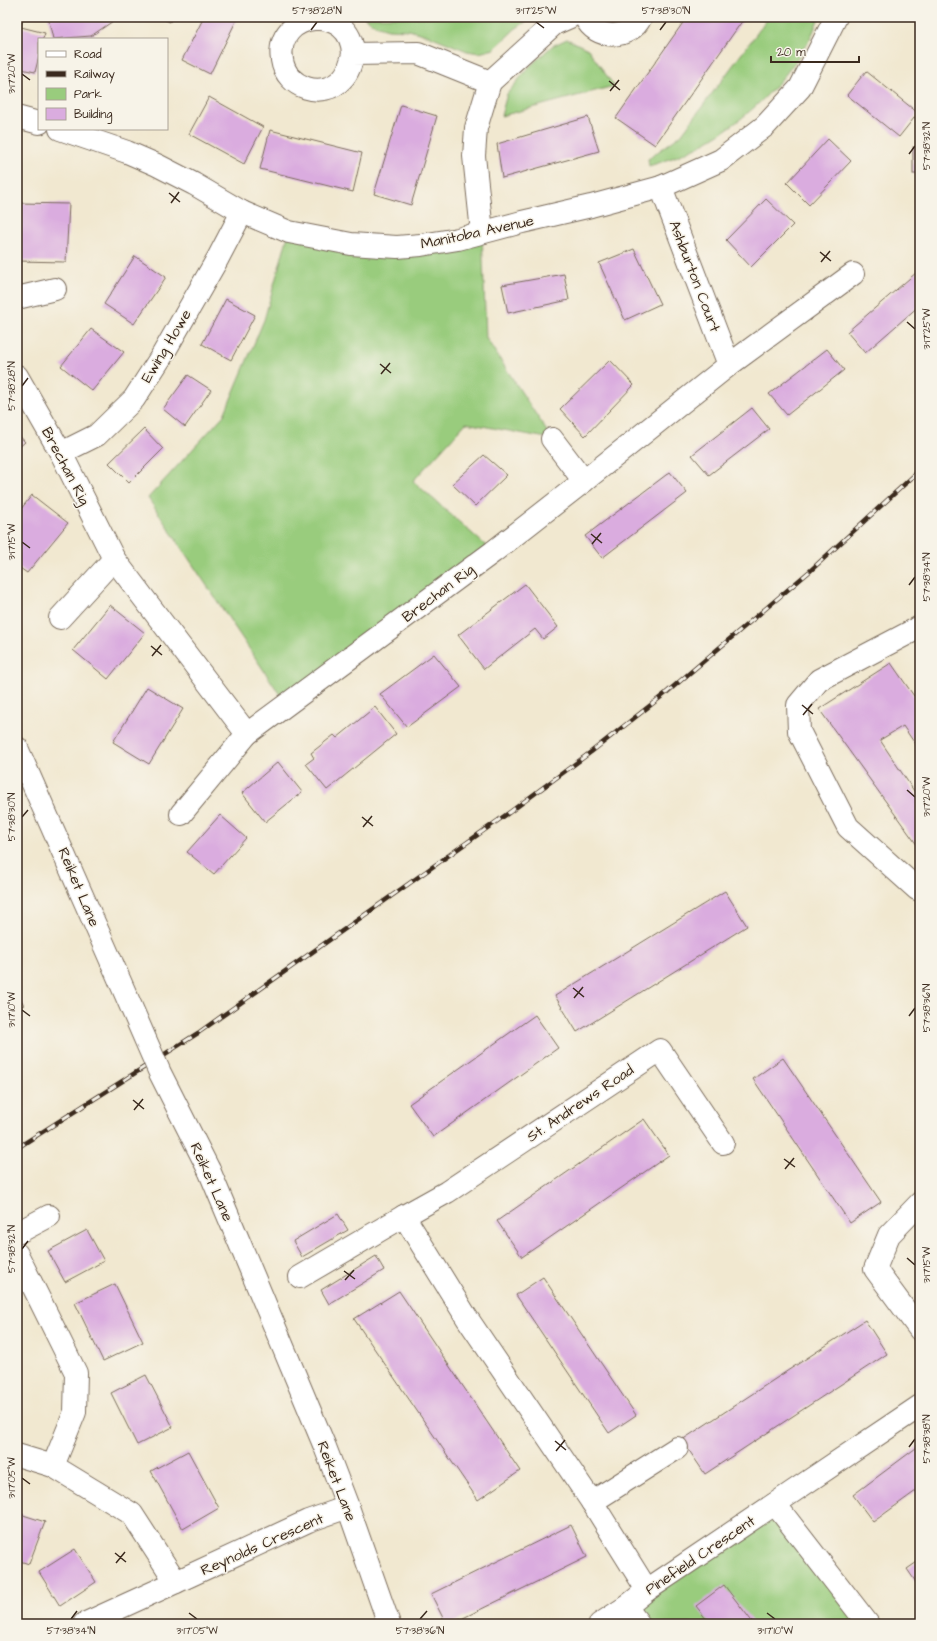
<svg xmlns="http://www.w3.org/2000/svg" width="937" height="1641" font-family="'Architects Daughter',sans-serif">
<rect width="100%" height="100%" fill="#f7f3e8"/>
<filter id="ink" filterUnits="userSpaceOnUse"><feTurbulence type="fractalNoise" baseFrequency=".025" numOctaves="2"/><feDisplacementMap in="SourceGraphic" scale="8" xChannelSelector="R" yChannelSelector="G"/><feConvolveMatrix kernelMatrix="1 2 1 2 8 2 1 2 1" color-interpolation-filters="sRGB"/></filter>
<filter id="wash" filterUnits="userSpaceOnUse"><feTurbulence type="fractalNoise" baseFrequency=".012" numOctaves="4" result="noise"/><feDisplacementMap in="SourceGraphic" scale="16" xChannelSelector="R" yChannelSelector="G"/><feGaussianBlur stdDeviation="0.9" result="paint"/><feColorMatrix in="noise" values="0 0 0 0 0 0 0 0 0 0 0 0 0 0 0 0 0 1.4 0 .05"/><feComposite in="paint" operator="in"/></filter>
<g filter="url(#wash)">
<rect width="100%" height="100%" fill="#f1e8d0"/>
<g fill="#99cc7d" stroke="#6a7b4e">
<polygon points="364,17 533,17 515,29 494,49 479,53 467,51 430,36 409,30 388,29 375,25"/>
<path d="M 769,17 L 819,17 C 816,25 813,34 808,42 C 772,102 717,146 649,166 L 648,159 L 681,135 Z"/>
<polygon points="567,39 588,49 614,86 501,116 507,94 529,67 552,46"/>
<polygon points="289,232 351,244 482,232 486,338 552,439 466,423 413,481 493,552 287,705 148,498 224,415 264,320"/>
<polygon points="775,1504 868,1624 600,1624"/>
</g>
<g id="blocks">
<g fill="#daacdf">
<polygon points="17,17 23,18 21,27 45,33 43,39 39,39 39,56 35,72 17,68"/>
<polygon points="48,17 119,17 91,36 53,39"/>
<polygon points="158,17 172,17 170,22"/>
<polygon points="204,17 238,17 210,74 182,60"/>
<polygon points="687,17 745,17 655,145 616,118"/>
<polygon points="866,71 918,113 899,137 847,95"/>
<polygon points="209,97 263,127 244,164 189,134"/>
<polygon points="401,105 437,116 411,205 374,194"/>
<polygon points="588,117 599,151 502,178 497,144"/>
<polygon points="270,130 362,153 353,192 260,169"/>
<polygon points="828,139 851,161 809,205 787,183"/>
<rect x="913" y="147" width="7" height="27"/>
<polygon points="766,199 793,225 751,267 726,240"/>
<polygon points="20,203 69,204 66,262 17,261"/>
<polygon points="634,249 660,304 625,320 599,263"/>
<polygon points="135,256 166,277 134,324 104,304"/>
<polygon points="917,272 920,276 920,305 865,353 847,332"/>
<polygon points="564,274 569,300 508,313 502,285"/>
<polygon points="226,299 255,315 231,360 202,344"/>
<polygon points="91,329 124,352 92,391 61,366"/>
<polygon points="827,349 844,370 787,415 769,394"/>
<polygon points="610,360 634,385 585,436 560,409"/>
<polygon points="188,375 211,390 185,427 163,409"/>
<polygon points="752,408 769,429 709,475 692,455"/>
<polygon points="144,429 163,449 129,483 109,463"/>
<polygon points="17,433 25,442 17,449"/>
<polygon points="484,455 507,475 475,506 452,484"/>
<polygon points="670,472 687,493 602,558 585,536"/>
<polygon points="32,495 68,523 27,573 17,566 17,514"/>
<polygon points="525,584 558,627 543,639 535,629 484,669 458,635"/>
<polygon points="110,605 145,633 108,679 73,650"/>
<polygon points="434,654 461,687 407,727 380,694"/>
<polygon points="891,663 914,696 920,693 920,751 903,726 880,740 920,800 920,849 819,709"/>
<polygon points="147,687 183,709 149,764 113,742"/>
<polygon points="375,707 396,734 327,790 306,764 314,758 311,753 334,735 337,738"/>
<polygon points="278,762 302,792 265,822 242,793"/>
<polygon points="220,815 246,838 214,874 187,852"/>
<polygon points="725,891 747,926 577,1032 555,996"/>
<polygon points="17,992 24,1005 17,1008"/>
<polygon points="535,1015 558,1048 433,1137 409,1104"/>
<polygon points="783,1058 881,1202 850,1223 753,1079"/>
<polygon points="644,1119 669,1155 522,1257 497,1221"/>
<polygon points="338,1214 348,1230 302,1257 293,1241"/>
<polygon points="87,1230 104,1261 65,1282 48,1251"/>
<polygon points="376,1256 384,1270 329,1304 321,1290"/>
<polygon points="543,1277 636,1415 609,1433 516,1295"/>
<polygon points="115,1284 143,1342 103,1361 75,1303"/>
<polygon points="399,1291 520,1471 478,1500 354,1319"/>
<polygon points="865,1320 887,1354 705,1474 682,1440"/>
<polygon points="146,1375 173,1427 137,1445 111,1393"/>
<polygon points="920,1445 920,1488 873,1522 853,1495"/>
<polygon points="188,1451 219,1508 183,1529 151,1471"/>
<polygon points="17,1513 45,1522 29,1564 17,1560"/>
<polygon points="571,1525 587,1557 451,1624 446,1624 431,1594"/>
<polygon points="75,1549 96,1582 60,1606 39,1572"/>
<polygon points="920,1560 920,1588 907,1569"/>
<polygon points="724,1585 754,1624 710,1624 696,1606"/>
</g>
</g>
</g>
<g filter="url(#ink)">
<use href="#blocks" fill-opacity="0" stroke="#7b6c5c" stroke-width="1"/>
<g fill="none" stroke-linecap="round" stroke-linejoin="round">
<g stroke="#7b6c5c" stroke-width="24">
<g id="minor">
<path d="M 585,17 C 596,41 630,40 641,17"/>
<path d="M 353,54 C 351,63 349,72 342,79 C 323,100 286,88 282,60 C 274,10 352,3 353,54 L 418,53 L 490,82 L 476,128 L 474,156 L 482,232"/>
<polyline points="490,82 554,24 570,17"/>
<polyline points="17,117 39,123"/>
<polyline points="60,129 127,152 157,165 194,184 242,212 289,232 351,244 397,247 421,245 458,239 522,222 591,206 661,187 721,160 765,126 800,88 836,17"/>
<polyline points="17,298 55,289"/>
<polyline points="729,365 853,274"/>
<polyline points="17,376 61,453 114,559 247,734 493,552 584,481 552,439"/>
<polyline points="61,453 97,435 134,399 163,354 218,258 242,212"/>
<polyline points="584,481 729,365 661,187"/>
<polyline points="60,618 114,559"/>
<polyline points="920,627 819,680 798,705 799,731 848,827 917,889 920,890"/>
<polyline points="17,748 112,963"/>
<polyline points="181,814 247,734"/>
<polyline points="209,1170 325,1447 348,1507 389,1624"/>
<polyline points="920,1203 889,1235 875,1269 920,1330"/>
<polyline points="17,1233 49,1216"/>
<polyline points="17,1254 76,1373 75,1412 53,1466"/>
<polyline points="300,1277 404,1216"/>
<polyline points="17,1455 53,1466 132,1514 176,1582 308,1521 348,1507"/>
<polyline points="592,1502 677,1448"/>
<polyline points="775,1504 868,1624"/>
<polyline points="647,1590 592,1502 467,1318 404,1216 447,1192 660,1050 723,1143"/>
<polyline points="626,1607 639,1624"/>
<polyline points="84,1624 176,1582"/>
<polyline points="600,1624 626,1607 647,1590 920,1406"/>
</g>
</g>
<use href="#minor" stroke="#fff" stroke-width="22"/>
<g stroke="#3b2a1e" stroke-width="4.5">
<polyline id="rail" points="17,1148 198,1033 510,812 591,752 666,693 810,571 920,470"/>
</g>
<use href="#rail" stroke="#f7f3e8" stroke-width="3" stroke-dasharray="9" stroke-linecap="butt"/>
<g stroke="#7b6c5c" stroke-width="24" stroke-linecap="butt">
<polyline id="minor-bridge" points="112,963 160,1073 209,1170"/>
</g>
<use href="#minor-bridge" stroke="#fff" stroke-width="22"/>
</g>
</g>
<path fill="none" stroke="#3b2a1e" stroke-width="1.5" d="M 536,22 L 544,28M 311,30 L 317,22M 660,30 L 666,22M 22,74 L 30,80M 609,81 L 620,90M 610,91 L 619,80M 909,154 L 915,146M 169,193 L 180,202M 171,203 L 179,192M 820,252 L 831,261M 821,262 L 830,251M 907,322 L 915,329M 380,364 L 391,373M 381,374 L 390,363M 22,386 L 28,378M 591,534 L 602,543M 22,542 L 30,548M 592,544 L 601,533M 909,585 L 915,577M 151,646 L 162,655M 152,656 L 161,645M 802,705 L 813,714M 803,715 L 812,704M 907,790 L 915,797M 22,817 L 28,810M 362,817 L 373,826M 363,827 L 372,816M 573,988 L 584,997M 574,998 L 583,987M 22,1010 L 30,1016M 909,1016 L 915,1008M 133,1100 L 144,1109M 134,1110 L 143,1099M 784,1159 L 795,1167M 785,1169 L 794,1158M 22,1249 L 28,1241M 907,1258 L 915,1265M 344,1271 L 355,1279M 345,1280 L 354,1270M 555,1441 L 566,1450M 909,1447 L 915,1439M 556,1451 L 565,1440M 22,1478 L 30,1484M 115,1553 L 126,1562M 116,1563 L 125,1552M 189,1613 L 197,1619M 767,1613 L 775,1619M 71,1619 L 77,1611M 420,1619 L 427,1611"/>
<g text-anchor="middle" stroke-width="3" stroke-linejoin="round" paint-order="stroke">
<g font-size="15" fill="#3b2a1e" stroke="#f7f3e8">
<text transform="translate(477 232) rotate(-12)" y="5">Manitoba Avenue</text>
<text transform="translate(695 276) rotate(69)" y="5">Ashburton Court</text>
<text transform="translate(166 346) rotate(-59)" y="5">Ewing Howe</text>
<text transform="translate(66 466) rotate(62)" y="5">Brechan Rig</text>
<text transform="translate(438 593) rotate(-37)" y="5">Brechan Rig</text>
<text transform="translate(79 887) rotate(67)" y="5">Reiket Lane</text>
<text transform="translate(580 1103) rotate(-34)" y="5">St. Andrews Road</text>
<text transform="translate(212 1182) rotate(66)" y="5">Reiket Lane</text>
<text transform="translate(337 1481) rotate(69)" y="5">Reiket Lane</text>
<text transform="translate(262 1544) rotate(-24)" y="5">Reynolds Crescent</text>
<text transform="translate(700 1555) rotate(-34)" y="5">Pinefield Crescent</text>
</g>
</g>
<rect width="937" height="1641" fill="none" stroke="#f7f3e8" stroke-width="44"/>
<rect x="38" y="38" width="130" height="92" fill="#f7f3e8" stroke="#aca397"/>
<rect x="46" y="51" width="20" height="6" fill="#ffffff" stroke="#aca397"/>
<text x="74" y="58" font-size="12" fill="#3b2a1e">Road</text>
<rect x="46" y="71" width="20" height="6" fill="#3b2a1e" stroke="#aca397"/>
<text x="74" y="78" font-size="12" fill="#3b2a1e">Railway</text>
<rect x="46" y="88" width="20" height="12" fill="#99cc7d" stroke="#aca397"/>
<text x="74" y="98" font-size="12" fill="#3b2a1e">Park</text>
<rect x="46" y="108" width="20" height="12" fill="#daacdf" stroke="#aca397"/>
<text x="74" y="118" font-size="12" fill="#3b2a1e">Building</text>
<path d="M771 56v6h88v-6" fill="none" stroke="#3b2a1e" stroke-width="2"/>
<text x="777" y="56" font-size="12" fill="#3b2a1e" stroke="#f7f3e8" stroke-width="3" paint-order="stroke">20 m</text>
<rect x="22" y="22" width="893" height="1597" fill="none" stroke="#3b2a1e" stroke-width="1.5"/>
<g font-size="10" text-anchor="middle" fill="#3b2a1e">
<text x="317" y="14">57°38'28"N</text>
<text x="536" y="14">3°17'25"W</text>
<text x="666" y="14">57°38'30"N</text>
<text transform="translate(11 74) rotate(-90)" y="4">3°17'20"W</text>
<text transform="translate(926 146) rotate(-90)" y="4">57°38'32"N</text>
<text transform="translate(926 329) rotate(-90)" y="4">3°17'25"W</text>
<text transform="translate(11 386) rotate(-90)" y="4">57°38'28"N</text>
<text transform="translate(11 542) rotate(-90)" y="4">3°17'15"W</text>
<text transform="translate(926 577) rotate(-90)" y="4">57°38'34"N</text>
<text transform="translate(926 797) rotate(-90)" y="4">3°17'20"W</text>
<text transform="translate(11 817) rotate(-90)" y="4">57°38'30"N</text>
<text transform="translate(926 1008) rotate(-90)" y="4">57°38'36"N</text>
<text transform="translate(11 1010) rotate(-90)" y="4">3°17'10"W</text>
<text transform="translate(11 1249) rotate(-90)" y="4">57°38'32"N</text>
<text transform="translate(926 1265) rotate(-90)" y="4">3°17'15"W</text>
<text transform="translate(926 1439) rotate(-90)" y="4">57°38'38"N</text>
<text transform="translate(11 1478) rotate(-90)" y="4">3°17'05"W</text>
<text x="71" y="1634">57°38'34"N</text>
<text x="197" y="1634">3°17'05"W</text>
<text x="420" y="1634">57°38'36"N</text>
<text x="775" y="1634">3°17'10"W</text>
</g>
</svg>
